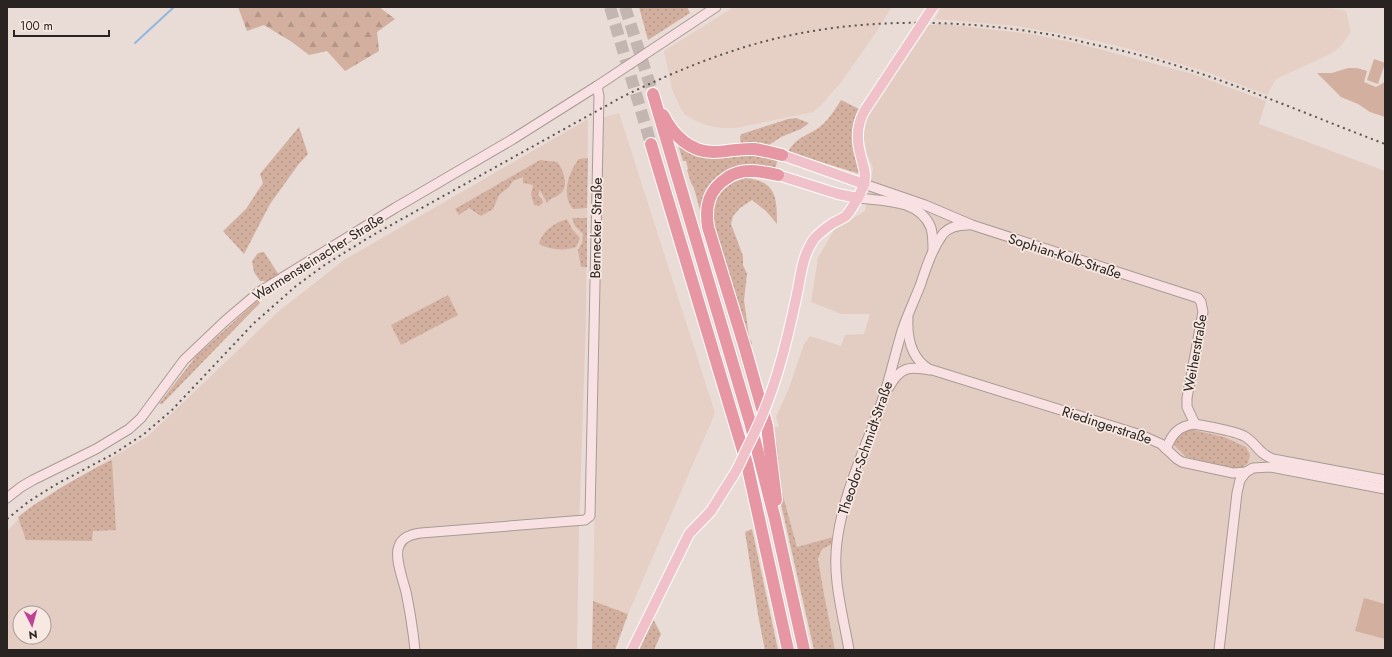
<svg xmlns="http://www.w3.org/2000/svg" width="1392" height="657" font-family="Jost,sans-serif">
<defs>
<pattern id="green-dots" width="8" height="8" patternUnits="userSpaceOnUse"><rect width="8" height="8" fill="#d2af9e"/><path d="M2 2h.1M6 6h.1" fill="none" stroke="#b49688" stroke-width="1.8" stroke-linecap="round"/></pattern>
<pattern id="forest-firs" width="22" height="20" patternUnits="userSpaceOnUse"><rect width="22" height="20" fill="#d2af9e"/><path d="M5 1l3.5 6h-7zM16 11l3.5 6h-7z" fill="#b49688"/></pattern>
</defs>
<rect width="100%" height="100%" fill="#e9dbd5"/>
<g fill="#e6cfc4">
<polygon points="734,7 892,7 874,35 842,81 822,104 813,112 736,128 721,128 706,125 694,120 684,114 679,105 672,89 664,51"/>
<polygon points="942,7 1326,7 1346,11 1351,32 1340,47 1330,54 1276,79 1267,95 1207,72 1130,49 1079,37 1016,26 935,19"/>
<polygon points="619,113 715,413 628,614 593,601 602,118"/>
</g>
<g fill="#e3cdc3" fill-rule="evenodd">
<polygon points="944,24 1032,34 1076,43 1193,74 1266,101 1259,124 1385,171 1385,650 835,650 824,594 818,559 822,549 833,537 797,547 782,492 777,445 772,427 779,427 776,417 789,388 804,344 810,336 841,346 845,335 864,334 870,314 841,314 811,302 818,258 834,230 865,211 873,168 867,155 864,141 863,128 866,118 929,25"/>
<path d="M 588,119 L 586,320 L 579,529 L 577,650 L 7,650 L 7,531 L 29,508 L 148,436 L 279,311 L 344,260 ZM 20,613 L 44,613 L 44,637 L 20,637 Z"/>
</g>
<g fill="url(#green-dots)">
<polygon points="639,7 687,7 690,13 648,40"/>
<path d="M 841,100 L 859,109 C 847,129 855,150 860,171 L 860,174 L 788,152 C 795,139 805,136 817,129 C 827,122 835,110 841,100 Z"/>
<polygon points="796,118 809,123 801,129 781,137 769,145 764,146 741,146 740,136 742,134 788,119"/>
<polygon points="299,127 308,154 298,165 270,204 244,254 223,231 246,209 263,183 260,174"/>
<polygon points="677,141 726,157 751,155 778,158 775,169 712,185 709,244 694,188 691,183 687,170 688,169 686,161 683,161"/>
<path d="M 588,158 L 587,208 L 573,209 C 561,195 568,173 579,159 Z"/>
<path d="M 540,160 L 557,162 C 563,169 570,187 560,194 C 555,198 551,197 547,203 L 540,190 L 538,195 L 542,199 L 543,203 L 539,206 L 534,205 L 531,194 L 533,185 L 523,183 L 523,177 L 513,181 L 509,187 L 499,195 L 493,209 L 481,216 L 469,208 L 459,215 L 455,209 Z"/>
<path d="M 745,178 C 776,181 777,197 777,224 L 766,211 L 752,200 L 740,208 L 733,216 L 731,224 L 743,256 L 743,265 L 747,274 L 744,300 L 749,337 L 752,343 L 749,353 L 710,219 C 715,197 722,184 745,178 Z"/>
<polygon points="572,218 587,218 587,267 581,267 578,250 582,243 583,234 575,226"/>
<path d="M 567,219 L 572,229 L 580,238 L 576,247 C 565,251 549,250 539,244 C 542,231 554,223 567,219 Z"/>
<polygon points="264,252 279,275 268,281 260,281 254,272 252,261 258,253"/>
<polygon points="448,295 458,315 401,345 391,325"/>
<polygon points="258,300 260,303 162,404 159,404 197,355"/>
<polygon points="772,427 777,445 782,492 797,547 833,537 832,544 822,549 818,559 824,594 835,650 814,650 779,495"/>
<polygon points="1189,429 1224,437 1246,447 1250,455 1248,463 1242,468 1235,468 1186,457 1174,445 1174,438 1177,431"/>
<path d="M 112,460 L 116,530 L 93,531 L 92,541 L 26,540 L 18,517 C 31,506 47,497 62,487 C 78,478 94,468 112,460 Z"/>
<polygon points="752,529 778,650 765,650 759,620 745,532"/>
<polygon points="593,601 628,614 615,650 592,650"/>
<polygon points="653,619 661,634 654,650 639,650"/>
</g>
<polygon fill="url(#forest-firs)" points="238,7 379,7 395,19 377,32 379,51 345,71 327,51 309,55 292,42 264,25 247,31"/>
<g fill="#d2af9e">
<polygon points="1374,59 1385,63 1378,84 1367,80"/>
<polygon points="1348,68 1357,68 1367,71 1364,82 1376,87 1385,82 1385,117 1370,112 1358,104 1341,97 1317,73 1332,73"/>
<polygon points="1364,598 1385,604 1385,639 1355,631"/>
</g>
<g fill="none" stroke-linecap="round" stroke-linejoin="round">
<polyline stroke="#91b8df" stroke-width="2" points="135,43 174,7"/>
<g stroke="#c3b6b1" stroke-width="12" stroke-dasharray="12 6" stroke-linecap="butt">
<polyline points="610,7 651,144"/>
<polyline points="625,7 653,94"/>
</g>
<g stroke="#a89b95" stroke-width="11">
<g id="secondary">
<polyline points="864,184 925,205 972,225 1198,298 1201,302 1203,312 1187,398 1187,407 1195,424"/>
<path d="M 858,198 C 883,201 920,199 931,228 C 933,235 933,243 933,250"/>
<path d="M 908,318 C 907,338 911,358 929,369 L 1141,435 L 1161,444 L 1177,459 L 1182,462 L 1233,473 L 1246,472 L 1253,468 L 1270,467 L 1385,489"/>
<path d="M 889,387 C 900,367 909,366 930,370"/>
<path d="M 1166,449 C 1172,434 1178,426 1195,424 C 1209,427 1232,430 1244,436 C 1257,443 1257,453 1273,459 L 1385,480"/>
<polyline points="7,498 21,487 33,480 96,449 129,429 141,418 184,360 225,321 259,292 395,208 513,139 597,86 716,7"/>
<path d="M 415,650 C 413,631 410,611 406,592 C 403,580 394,557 399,546 C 402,537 413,534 421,533 L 585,520 L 590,516 L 599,96 L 597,86"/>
<path d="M 849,650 C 843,615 832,578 837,542 C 843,493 866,447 882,401 C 890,378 895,354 902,331 C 907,316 914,301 920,286 C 926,268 932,249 943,234 C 950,226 959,225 968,225"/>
<polyline points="1219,650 1237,493 1240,480 1246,472"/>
</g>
</g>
<g stroke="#fff" stroke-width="12">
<g id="primary">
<polyline points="782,155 864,184"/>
<polyline points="778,175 838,194 858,198"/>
<path d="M 797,294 C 801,275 802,256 814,239 C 819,233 826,228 833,223 C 837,221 842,219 846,216 C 852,209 861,193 864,184 C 867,174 863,166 861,157 C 856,140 856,125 865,110"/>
<polyline points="632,650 689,534 711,511 733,476"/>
</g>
</g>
<g stroke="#fff" stroke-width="14">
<g id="highway">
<polyline points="653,94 750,422 775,519 804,650"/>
<path d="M 663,115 C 673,135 690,152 713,152 C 727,152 740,148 754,149 C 763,150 773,153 782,155"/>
<polyline points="651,144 747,464 788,650"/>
<path d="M 776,500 L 767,426 L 745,348 L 708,227 C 705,207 708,190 727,178 C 734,173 742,171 750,171 C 760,171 769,173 778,175"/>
</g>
</g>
<use href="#secondary" stroke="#f8e0e3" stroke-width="9"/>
<use href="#primary" stroke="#f0c1c8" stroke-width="10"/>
<use href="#highway" stroke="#e697a3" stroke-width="12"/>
<path stroke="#5b5451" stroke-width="2" stroke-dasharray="2 4" stroke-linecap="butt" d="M 7,519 L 28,502 L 55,485 L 115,453 L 144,434 L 172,410 L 253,324 L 296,286 L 326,264 L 373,235 L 622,97 C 671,73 721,52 774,39 C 859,18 954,19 1040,33 C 1056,35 1071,39 1087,43 C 1121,50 1154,58 1187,69 C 1254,91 1319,119 1385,144"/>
<g stroke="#fff" stroke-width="12" stroke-linecap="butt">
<g id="primary-bridge">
<polyline points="865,110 933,7"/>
<path d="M 733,476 C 739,467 743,456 748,446 C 773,398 786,347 797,294"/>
</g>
</g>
<use href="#primary-bridge" stroke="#f0c1c8" stroke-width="10"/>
</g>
<g text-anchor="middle" stroke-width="3.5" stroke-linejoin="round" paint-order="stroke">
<g font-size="14" fill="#292422" stroke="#f7e8e2">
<text transform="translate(596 228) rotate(-89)" y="5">Bernecker Straße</text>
<text transform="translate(1065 256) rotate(18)" y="5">Sophian-Kolb-Straße</text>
<text transform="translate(318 257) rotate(-32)" y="5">Warmensteinacher Straße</text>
<text transform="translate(1195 353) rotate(-80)" y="5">Weiherstraße</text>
<text transform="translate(1107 425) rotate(18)" y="5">Riedingerstraße</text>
<text transform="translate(865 448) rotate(-71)" y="5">Theodor-Schmidt-Straße</text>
</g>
</g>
<rect width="1392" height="657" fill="none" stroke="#292422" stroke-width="16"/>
<g transform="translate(32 625) rotate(174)"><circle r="19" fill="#f7e8e2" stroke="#a59a95"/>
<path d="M0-3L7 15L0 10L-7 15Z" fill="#be4395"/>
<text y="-6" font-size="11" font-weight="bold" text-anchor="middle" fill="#292422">N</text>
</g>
<path d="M14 30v6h95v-6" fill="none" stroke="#292422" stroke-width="2"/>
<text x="20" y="30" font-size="12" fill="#292422" stroke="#f7e8e2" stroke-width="3" paint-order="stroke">100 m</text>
</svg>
